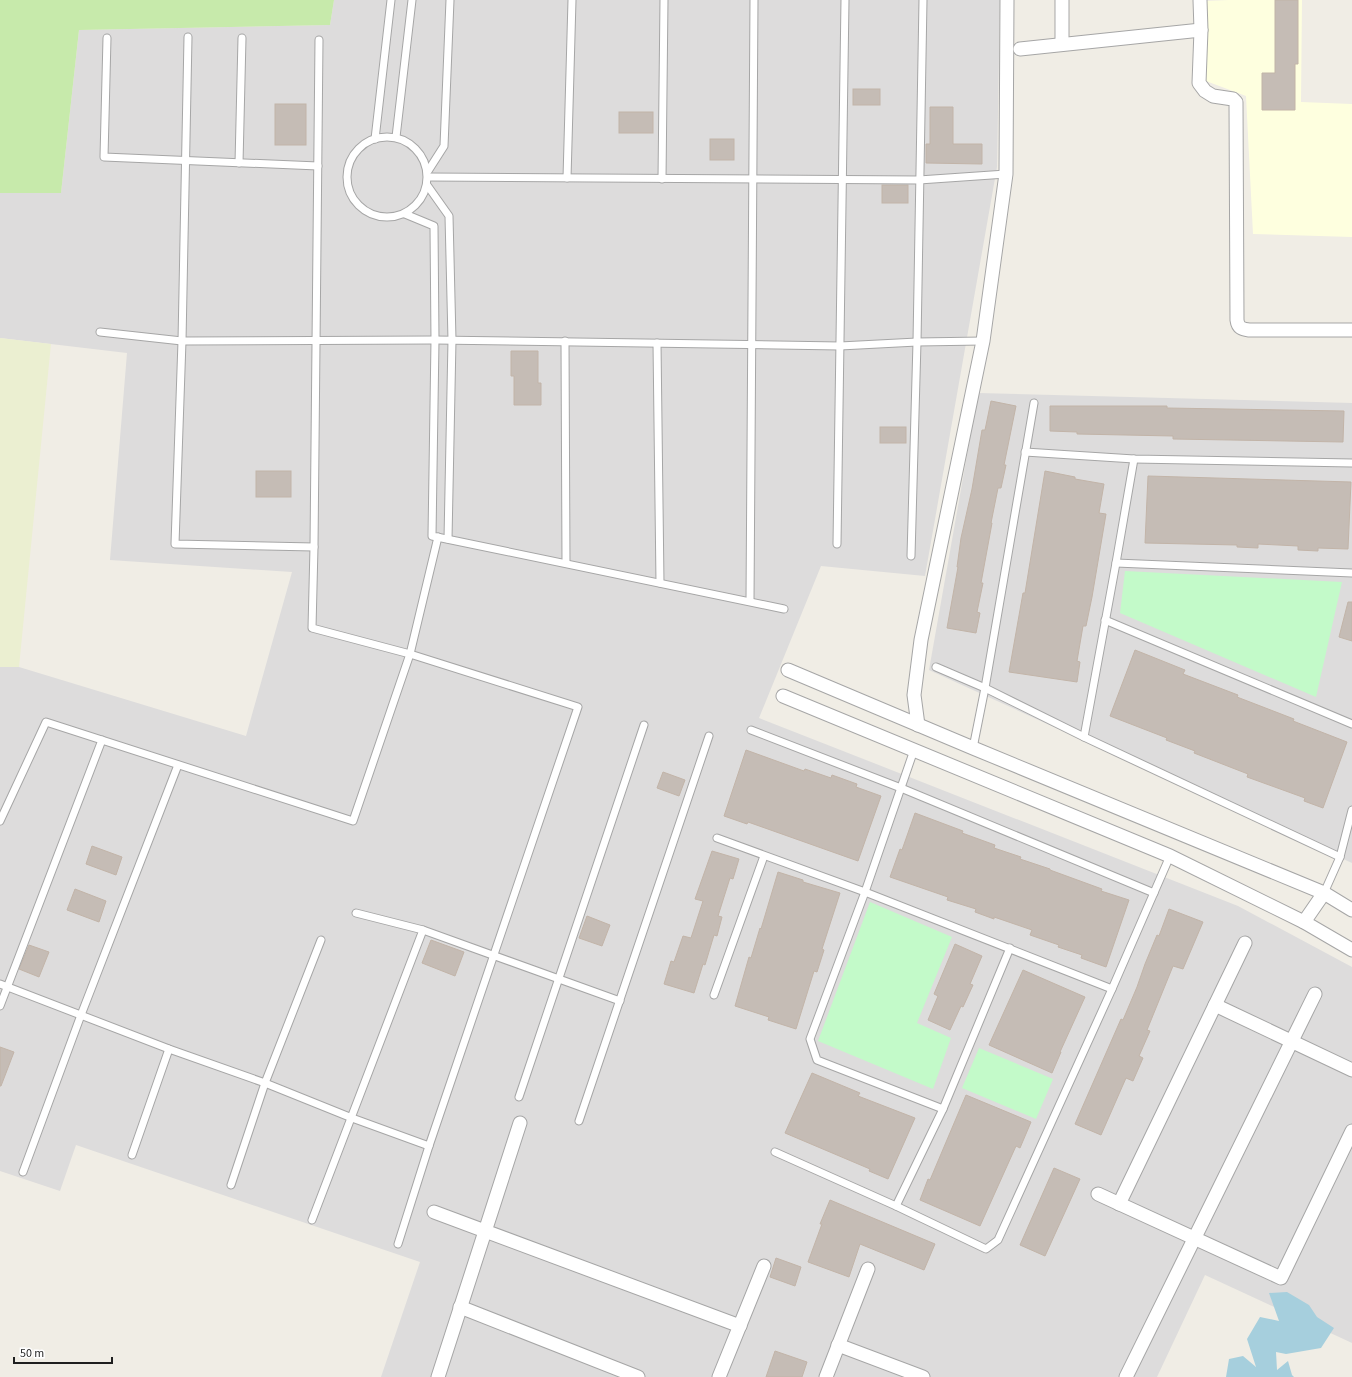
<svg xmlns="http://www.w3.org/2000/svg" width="1352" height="1377" font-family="'Source Sans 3',sans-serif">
<rect width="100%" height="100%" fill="#f0ede5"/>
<g fill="#dddcdc">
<polygon points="334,0 1000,0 997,167 925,576 821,566 759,718 1238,906 1352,967 1352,1343 1205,1275 1157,1377 381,1377 420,1262 76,1145 60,1191 0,1171 0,667 19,667 246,736 292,572 110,560 127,353 0,338 0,193 61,193 79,30 330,25"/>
<polygon points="978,393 1352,403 1352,863 929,670"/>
</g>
<polygon fill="#feffdf" points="1229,0 1302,0 1301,102 1352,104 1352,237 1253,234 1246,96 1206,81 1205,1"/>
<polygon fill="#ebefd1" points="0,338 51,344 19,667 0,667"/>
<polygon fill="#c7eaab" points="0,0 334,0 330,25 79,30 61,193 0,193"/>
<g fill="#c3fac9">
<polygon points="1125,571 1342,582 1316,697 1120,613"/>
<polygon points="870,902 952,937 917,1023 951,1038 933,1089 818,1041"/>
<polygon points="979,1048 1053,1079 1036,1119 962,1088"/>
</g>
<polygon fill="#a6cfdd" points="1287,1292 1309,1305 1317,1317 1334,1328 1321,1348 1286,1354 1276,1352 1277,1370 1288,1361 1292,1375 1294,1377 1226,1377 1229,1359 1243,1356 1256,1367 1247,1339 1260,1317 1279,1321 1269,1293"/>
<g fill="#c5bcb5" stroke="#c2b4a8">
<polygon points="1275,0 1298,0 1298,64 1295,64 1295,110 1262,110 1262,73 1275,73"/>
<rect x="853" y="89" width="27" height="16"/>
<rect x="275" y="104" width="31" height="41"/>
<polygon points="930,107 953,107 953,144 982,144 982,164 926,163 926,144 930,144"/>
<rect x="619" y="112" width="34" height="21"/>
<rect x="710" y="139" width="24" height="21"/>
<rect x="882" y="185" width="26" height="18"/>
<polygon points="511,351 538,351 538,383 541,383 541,405 514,405 514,376 511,376"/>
<polygon points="991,401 1016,406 1004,465 1006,465 1001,488 998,488 991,523 992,523 981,583 983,583 977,612 980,613 976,633 947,628 958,567 957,567 961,538 972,489 982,430 985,430"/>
<polygon points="1050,406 1167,406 1167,408 1344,411 1343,442 1173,439 1173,436 1077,434 1077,432 1050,431"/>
<rect x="880" y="427" width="26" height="16"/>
<rect x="256" y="471" width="35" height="26"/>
<polygon points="1045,471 1075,477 1075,479 1104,484 1099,513 1106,514 1092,597 1086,626 1083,626 1077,661 1080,662 1077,682 1009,672 1023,593 1025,593"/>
<polygon points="1148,476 1351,482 1348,549 1318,548 1318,551 1298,550 1298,546 1258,544 1258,548 1237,547 1237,545 1145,543"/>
<polygon points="1348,602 1352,602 1352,641 1339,637"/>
<polygon points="1135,650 1185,670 1183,674 1238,695 1237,697 1294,719 1293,721 1347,742 1323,808 1304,801 1305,798 1247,777 1248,774 1194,753 1195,751 1166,740 1167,738 1110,716"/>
<polygon points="746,750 804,771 805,769 831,778 832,775 857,784 856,787 881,796 858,861 748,822 747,824 724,816"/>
<polygon points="663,772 685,780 679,796 657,788"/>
<polygon points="915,813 963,831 962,833 995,845 994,848 1021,857 1020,859 1050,869 1050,870 1102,889 1101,891 1129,900 1106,967 1081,958 1082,955 1058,947 1059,945 1030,935 1032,930 994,917 994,919 975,912 976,909 947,900 948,897 890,877 900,849 902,850"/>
<polygon points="92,846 122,857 116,875 86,864"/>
<polygon points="712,851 739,859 733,879 730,878 718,916 722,917 717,936 714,935 705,965 703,964 694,993 664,984 671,961 674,962 683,936 691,938 703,901 695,899"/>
<polygon points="778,872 803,880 803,882 840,893 822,949 824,950 817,972 814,971 796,1029 768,1020 769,1017 735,1006 749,957 751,958 760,928 761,929"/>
<polygon points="75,889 106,901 99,922 67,910"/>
<polygon points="1169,909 1203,922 1183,969 1173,966 1147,1030 1150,1031 1139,1056 1143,1058 1133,1081 1126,1078 1101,1135 1075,1124 1121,1019 1123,1020 1137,987 1145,964 1157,935 1159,936"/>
<polygon points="587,916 610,925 602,946 579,938"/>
<polygon points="431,940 464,952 455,976 422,963"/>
<polygon points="955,944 982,956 970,984 973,985 963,1007 961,1006 950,1030 928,1020 938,996 934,994"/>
<polygon points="29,945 49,952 39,977 19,969"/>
<polygon points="1023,970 1085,997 1060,1052 1061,1052 1052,1073 989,1045"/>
<polygon points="0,1047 14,1052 1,1086 0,1086"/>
<polygon points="812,1073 860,1093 858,1096 915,1118 888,1179 869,1171 870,1169 785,1133"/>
<polygon points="966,1095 1031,1122 1020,1148 1016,1146 980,1226 920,1200 928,1179 930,1180"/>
<polygon points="1054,1168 1080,1179 1045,1256 1020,1245"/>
<polygon points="830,1200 935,1244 924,1270 860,1244 849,1277 808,1262 822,1224 820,1224"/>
<polygon points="776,1258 801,1267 795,1286 770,1277"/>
<polygon points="775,1351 807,1362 802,1377 766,1377"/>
</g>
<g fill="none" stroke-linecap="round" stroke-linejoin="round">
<g stroke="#a6a6a6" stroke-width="9">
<g id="service">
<polyline points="188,37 182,341 175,544 314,547"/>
<polyline points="107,38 104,157 318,166"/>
<polyline points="319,40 314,547 312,628 410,654 578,707 429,1146 398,1244"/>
<circle cx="387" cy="177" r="40"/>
<polyline points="396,137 412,0"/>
<polyline points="375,139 391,0"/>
<polyline points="239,163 242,38"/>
<polyline points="428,171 444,146 450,0"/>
<polyline points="428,177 919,180 1006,174"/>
<polyline points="567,178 572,0"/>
<polyline points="662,179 664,0"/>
<polyline points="427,185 449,216 452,340 448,539"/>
<polyline points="405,214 434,226 435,340 432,536 784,609"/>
<polyline points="100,332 182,341 435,340 840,346 917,342 983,341"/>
<polyline points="565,341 566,563"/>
<polyline points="657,343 660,583"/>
<polyline points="1025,452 1134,459 1352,463"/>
<polyline points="837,544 845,0"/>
<polyline points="911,556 917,342 923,0"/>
<polyline points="1116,563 1352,573"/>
<polyline points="750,601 754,0"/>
<polyline points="1105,620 1352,724"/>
<polyline points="936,667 985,688 1084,737 1340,857"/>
<polyline points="751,730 901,788 1154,893"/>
<polyline points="1084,737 1116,563 1134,459"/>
<polyline points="973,748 985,688 1034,403"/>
<polyline points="914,750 865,892 810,1039 817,1060 943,1109"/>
<polyline points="0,821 46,722 353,821 410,654 438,537"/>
<polyline points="717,838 865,892 1112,989"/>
<polyline points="1324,893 1340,857 1352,810"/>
<polyline points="356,913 423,930 620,1001"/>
<polyline points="0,984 169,1049 265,1083 352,1118 429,1146"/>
<polyline points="714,995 764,856"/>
<polyline points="0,1006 102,740"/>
<polyline points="519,1097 644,725"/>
<polyline points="579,1121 709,736"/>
<polyline points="775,1152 896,1206 986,1249 998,1240 1112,989 1170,856"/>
<polyline points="132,1155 169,1049"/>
<polyline points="23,1172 81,1015 178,765"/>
<polyline points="231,1185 265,1083 321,940"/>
<polyline points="896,1206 943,1109 1010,948"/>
<polyline points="312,1220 423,930"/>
</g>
</g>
<g stroke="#a6a6a6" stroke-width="15">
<g id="minor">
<polyline points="1062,0 1062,44"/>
<path d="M 1200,0 L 1201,30 L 1199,83 L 1205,91 L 1213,96 L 1233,99 L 1236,102 L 1237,320 C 1238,328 1242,329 1249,330 L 1352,330"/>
<polyline points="1020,49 1201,30"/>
<polyline points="788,670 973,748 1324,893 1352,910"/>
<polyline points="783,696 1170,856 1304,922 1352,950"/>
<polyline points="918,725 914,695 921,640 983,341 1006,174 1007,0"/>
<polyline points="1304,922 1324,893"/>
<polyline points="1215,1005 1352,1070"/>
<polyline points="1098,1194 1281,1278 1352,1131"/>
<polyline points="1119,1204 1245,943"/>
<polyline points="434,1212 740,1326"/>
<polyline points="460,1307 638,1377"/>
<polyline points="838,1345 923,1377"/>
<polyline points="438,1377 520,1123"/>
<polyline points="719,1377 764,1266"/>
<polyline points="826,1377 868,1269"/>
<polyline points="1126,1377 1315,994"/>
</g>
</g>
<use href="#service" stroke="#fff" stroke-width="7"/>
<use href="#minor" stroke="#fff" stroke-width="13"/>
</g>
<path d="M14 1357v6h98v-6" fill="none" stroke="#1f1f1f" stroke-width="2"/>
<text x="20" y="1357" font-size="12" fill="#1f1f1f" stroke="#ffffff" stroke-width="3" paint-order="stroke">50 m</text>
</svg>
